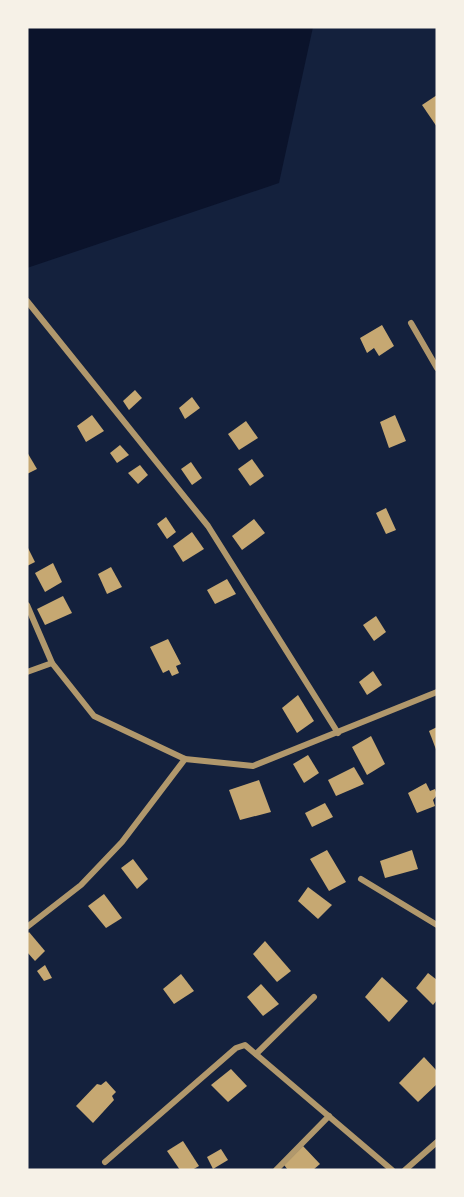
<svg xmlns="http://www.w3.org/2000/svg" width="464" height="1197" font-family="'Fira Sans',sans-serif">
<rect width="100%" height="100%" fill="#14213d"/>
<polygon fill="#0b132b" points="27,27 313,27 279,183 27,268"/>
<g fill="#c6a872">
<polygon points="437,95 437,127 422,105"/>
<polygon points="382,325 394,346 379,356 374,348 367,353 360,338"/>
<polygon points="135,390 142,398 129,410 123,401"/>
<polygon points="192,397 200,408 185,419 179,408"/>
<polygon points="92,415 104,431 86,442 77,426"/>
<polygon points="395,415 406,441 389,448 380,422"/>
<polygon points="246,421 258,438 239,450 228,434"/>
<polygon points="120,445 129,455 117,463 110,453"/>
<polygon points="27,452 37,469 27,474"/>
<polygon points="252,459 264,476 250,486 238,469"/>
<polygon points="191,462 202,478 192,485 181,469"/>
<polygon points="140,465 148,475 138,484 128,473"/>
<polygon points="386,508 396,530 386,534 376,513"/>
<polygon points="166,517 176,532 167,539 157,524"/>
<polygon points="254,519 265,533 242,550 232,536"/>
<polygon points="192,532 204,549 183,562 173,546"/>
<polygon points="27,546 35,562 27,566"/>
<polygon points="53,563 62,582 45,592 35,573"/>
<polygon points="111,567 122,587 107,594 98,574"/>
<polygon points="227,579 236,594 215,604 207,590"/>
<polygon points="63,596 72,613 45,625 37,609"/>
<polygon points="376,616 386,632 374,641 363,625"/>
<polygon points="168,639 181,664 176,666 179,673 172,676 169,670 163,673 150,647"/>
<polygon points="373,671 382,685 367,695 359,682"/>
<polygon points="298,695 314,721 297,733 282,708"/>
<polygon points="437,727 437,752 429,731"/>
<polygon points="371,736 385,764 367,775 352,747"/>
<polygon points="308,755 319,773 304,783 293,764"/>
<polygon points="354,767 364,784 336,796 328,780"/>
<polygon points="259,780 271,812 240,820 229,790"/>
<polygon points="426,783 430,791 435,789 437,795 433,800 435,806 417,813 408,793"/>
<polygon points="325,803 333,817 312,827 305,813"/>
<polygon points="327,850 346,882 329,891 310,859"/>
<polygon points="412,850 418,869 385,878 380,861"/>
<polygon points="133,859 148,879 137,889 121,868"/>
<polygon points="308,887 332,905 318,919 298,901"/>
<polygon points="104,894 122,918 106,928 88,906"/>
<polygon points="29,932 45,951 35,961 27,952 27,934"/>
<polygon points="265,941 291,971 277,982 253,954"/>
<polygon points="45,965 52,978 44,981 37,971"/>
<polygon points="428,973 437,980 437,1000 433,1005 416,988"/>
<polygon points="181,974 194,991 174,1004 163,989"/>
<polygon points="382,977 408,1001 389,1022 365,997"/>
<polygon points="261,984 279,1004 263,1016 247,997"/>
<polygon points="424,1057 437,1071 437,1084 418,1102 399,1083"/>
<polygon points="231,1069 247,1086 228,1102 211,1085"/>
<polygon points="106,1081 116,1092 112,1096 114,1100 93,1123 76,1106 97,1084 101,1085"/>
<polygon points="183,1141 199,1166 192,1170 180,1170 167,1151"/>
<polygon points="303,1146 320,1164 313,1170 288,1170 284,1165"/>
<polygon points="221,1149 228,1160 213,1169 207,1157"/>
</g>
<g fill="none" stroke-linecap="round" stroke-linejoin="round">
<g stroke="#b1986c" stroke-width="6">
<polyline points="27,301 208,526 338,733"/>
<polyline points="411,323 437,368"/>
<polyline points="27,605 52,663 94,716 185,759 253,766 437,692"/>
<polyline points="27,672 52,663"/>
<polyline points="361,879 437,925"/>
<polyline points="27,927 81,885 122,842 185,759"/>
<polyline points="256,1054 314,997"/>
<polyline points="105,1162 236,1048 245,1045 392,1170"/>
<polyline points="276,1170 329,1116"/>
<polyline points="405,1170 437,1142"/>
</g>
</g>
<rect width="464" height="1197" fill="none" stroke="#f6f1e7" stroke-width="57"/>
</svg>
